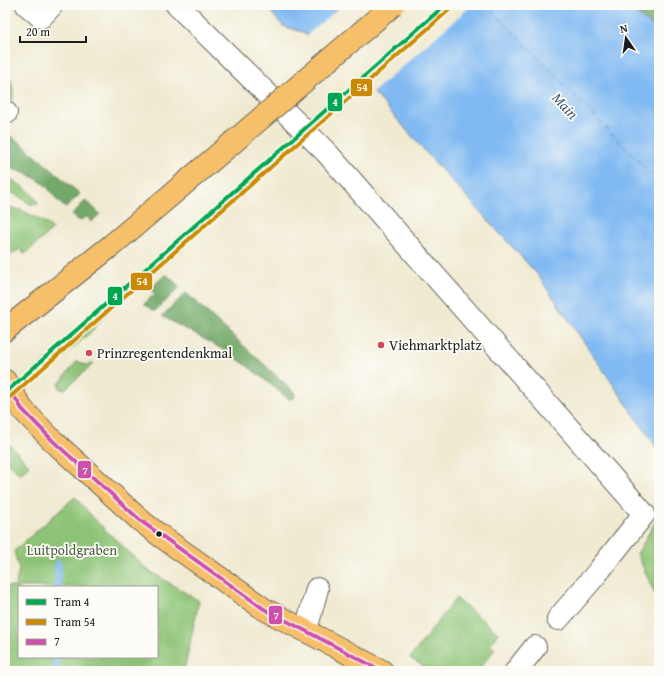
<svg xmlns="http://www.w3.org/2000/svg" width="664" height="676" font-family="'Gentium Book Plus',serif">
<rect width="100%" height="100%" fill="#fdfcf7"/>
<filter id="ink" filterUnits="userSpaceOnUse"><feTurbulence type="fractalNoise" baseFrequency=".025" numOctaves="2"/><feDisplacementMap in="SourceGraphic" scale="8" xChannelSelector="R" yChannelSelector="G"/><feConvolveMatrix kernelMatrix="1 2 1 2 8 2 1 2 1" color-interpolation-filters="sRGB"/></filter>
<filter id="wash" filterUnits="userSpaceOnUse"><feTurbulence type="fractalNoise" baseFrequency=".012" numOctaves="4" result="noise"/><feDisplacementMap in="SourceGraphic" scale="16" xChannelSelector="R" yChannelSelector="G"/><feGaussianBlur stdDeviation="0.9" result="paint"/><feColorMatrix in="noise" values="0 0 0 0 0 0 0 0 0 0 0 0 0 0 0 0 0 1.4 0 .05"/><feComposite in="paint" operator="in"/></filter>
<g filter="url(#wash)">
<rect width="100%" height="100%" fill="#f0ead1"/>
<g fill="#8dc376" stroke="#547049" fill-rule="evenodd">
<path d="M 5,68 C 11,77 14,89 13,100 L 10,102 L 5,101 Z"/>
<path d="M 5,177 C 14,180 37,194 38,204 L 32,205 L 15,194 L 5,192 Z"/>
<path d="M 5,206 C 20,208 42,219 53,229 L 25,254 L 20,249 L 18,250 L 5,259 Z"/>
<polygon points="115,300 108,312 91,332 42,375 38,375 36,370"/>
<polygon points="77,361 85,365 94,363 65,389 60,389 59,384"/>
<polygon points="7,442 29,465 20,475 5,460 5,450"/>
<path d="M 75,497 L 98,523 L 148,570 L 199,601 L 184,671 L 5,671 L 5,586 L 15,587 L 19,570 L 14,551 ZM 19,587 L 157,587 L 157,657 L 19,657 Z"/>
<polygon points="659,515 659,603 637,554"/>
<polygon points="456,598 498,633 490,645 495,649 478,671 431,671 410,658"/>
</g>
<g fill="#72a967" stroke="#476242">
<polygon points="625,5 659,5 659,31 658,30"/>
<path d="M 5,132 L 23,145 L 80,194 L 66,208 C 58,203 53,194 47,187 C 36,176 20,171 5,167 Z"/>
<polygon points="86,200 100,214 91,222 87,216 80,221 72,215"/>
<polygon points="166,274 180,287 155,311 152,310 144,304 155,294 151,288"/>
<path d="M 186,293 L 292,390 L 295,394 L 294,398 L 289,399 C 269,384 251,367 230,354 C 208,340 184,329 162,316 Z"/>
</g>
<polygon fill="#81baf2" stroke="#4e6b87" points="265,5 625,5 659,31 659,451 537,274 431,158 376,95 305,33 283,26"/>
<polygon fill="#f0ead1" points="342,5 472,5 371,94 306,36"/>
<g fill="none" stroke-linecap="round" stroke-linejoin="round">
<g stroke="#81baf2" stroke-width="7">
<polyline points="58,587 58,564"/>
<polyline points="55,671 56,657"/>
</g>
<polyline stroke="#445b72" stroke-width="1" stroke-dasharray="5 4" stroke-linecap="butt" points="485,5 496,15 659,182"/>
</g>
</g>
<g filter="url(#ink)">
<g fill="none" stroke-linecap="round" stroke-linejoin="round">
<g stroke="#66645b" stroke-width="24">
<g id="minor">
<polyline points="27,5 41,17 52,5"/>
<polyline points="177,5 327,153 644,514 598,572 558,619"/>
<polyline points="5,112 6,113"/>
<polyline points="306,630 317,589"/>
<polyline points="516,671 535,647"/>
</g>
</g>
<g stroke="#66645b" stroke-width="24">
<g id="major">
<polyline points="5,330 112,245 238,138"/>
<polyline points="5,381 22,409 53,441 141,521 162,537 264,609 382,671"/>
</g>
</g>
<use href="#minor" stroke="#fff" stroke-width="22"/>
<use href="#major" stroke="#f6c06b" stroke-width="22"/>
<g stroke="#66645b" stroke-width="24" stroke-linecap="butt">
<polyline id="major-bridge" points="238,138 393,5"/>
</g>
<use href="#major-bridge" stroke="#f6c06b" stroke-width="22"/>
<g stroke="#fdfcf7" stroke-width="7">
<polyline id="bus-1" points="5,381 22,409 53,441 141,521 264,609 382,671"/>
</g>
<use href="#bus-1" stroke="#cd50aa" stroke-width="4"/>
<g stroke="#fdfcf7" stroke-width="7">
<polyline id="tram-1" points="5,393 445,5"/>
</g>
<g stroke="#fdfcf7" stroke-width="7">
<polyline id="tram-2" points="9,398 449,10"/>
</g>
<use href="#tram-1" stroke="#00a650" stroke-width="4"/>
<use href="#tram-2" stroke="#cb8a06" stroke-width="4"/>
</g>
</g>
<g fill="#d1495b" stroke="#fdfcf7" stroke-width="1.5">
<circle cx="381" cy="345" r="4"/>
<circle cx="89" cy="353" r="4"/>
</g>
<circle fill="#1c1c1c" stroke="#fdfcf7" stroke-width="1.5" cx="159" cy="534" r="3.5"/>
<g text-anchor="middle" stroke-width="3.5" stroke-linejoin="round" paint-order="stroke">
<g font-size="14" fill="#1c1c1c" stroke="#fdfcf7" text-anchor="start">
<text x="389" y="350">Viehmarktplatz</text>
<text x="97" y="358">Prinzregentendenkmal</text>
</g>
<g font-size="14" fill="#495f40" stroke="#fdfcf7">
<text x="72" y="555">Luitpoldgraben</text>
</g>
<g font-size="15" font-style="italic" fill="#445b72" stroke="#fdfcf7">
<text transform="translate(565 106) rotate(47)" y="5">Main</text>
</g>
</g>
<g stroke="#fdfcf7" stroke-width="1.5">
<rect x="350" y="78" width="23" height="19" rx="4" fill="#cb8a06"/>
<rect x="327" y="92" width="16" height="20" rx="4" fill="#00a650"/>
<rect x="130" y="272" width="23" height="19" rx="4" fill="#cb8a06"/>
<rect x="107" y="286" width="16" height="20" rx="4" fill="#00a650"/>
<rect x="77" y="460" width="15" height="19" rx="4" fill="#cd50aa"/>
<rect x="268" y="605" width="15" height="20" rx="4" fill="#cd50aa"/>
</g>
<g font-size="11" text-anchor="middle" font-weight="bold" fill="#fff">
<text x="362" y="91">54</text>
<text x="335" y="106">4</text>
<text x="142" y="285">54</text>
<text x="115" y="300">4</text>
<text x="85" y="474">7</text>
<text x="276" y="619">7</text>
</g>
<rect width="664" height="676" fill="none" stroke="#fdfcf7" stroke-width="20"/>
<rect x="18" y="586" width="140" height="72" fill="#fdfcf7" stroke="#a3a29f"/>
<rect x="26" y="599" width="20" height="6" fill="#00a650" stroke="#a3a29f"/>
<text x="54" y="606" font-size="12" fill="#1c1c1c">Tram 4</text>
<rect x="26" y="619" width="20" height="6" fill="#cb8a06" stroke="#a3a29f"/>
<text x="54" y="626" font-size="12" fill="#1c1c1c">Tram 54</text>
<rect x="26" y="639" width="20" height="6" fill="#cd50aa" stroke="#a3a29f"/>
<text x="54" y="646" font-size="12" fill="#1c1c1c">7</text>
<g transform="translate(626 38) rotate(347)" stroke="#fdfcf7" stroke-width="3" paint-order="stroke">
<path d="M0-3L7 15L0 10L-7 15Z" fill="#1c1c1c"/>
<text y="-6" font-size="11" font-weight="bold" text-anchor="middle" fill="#1c1c1c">N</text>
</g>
<path d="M20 36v6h66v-6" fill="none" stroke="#1c1c1c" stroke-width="2"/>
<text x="26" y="36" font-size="12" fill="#1c1c1c" stroke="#fdfcf7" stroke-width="3" paint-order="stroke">20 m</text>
</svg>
